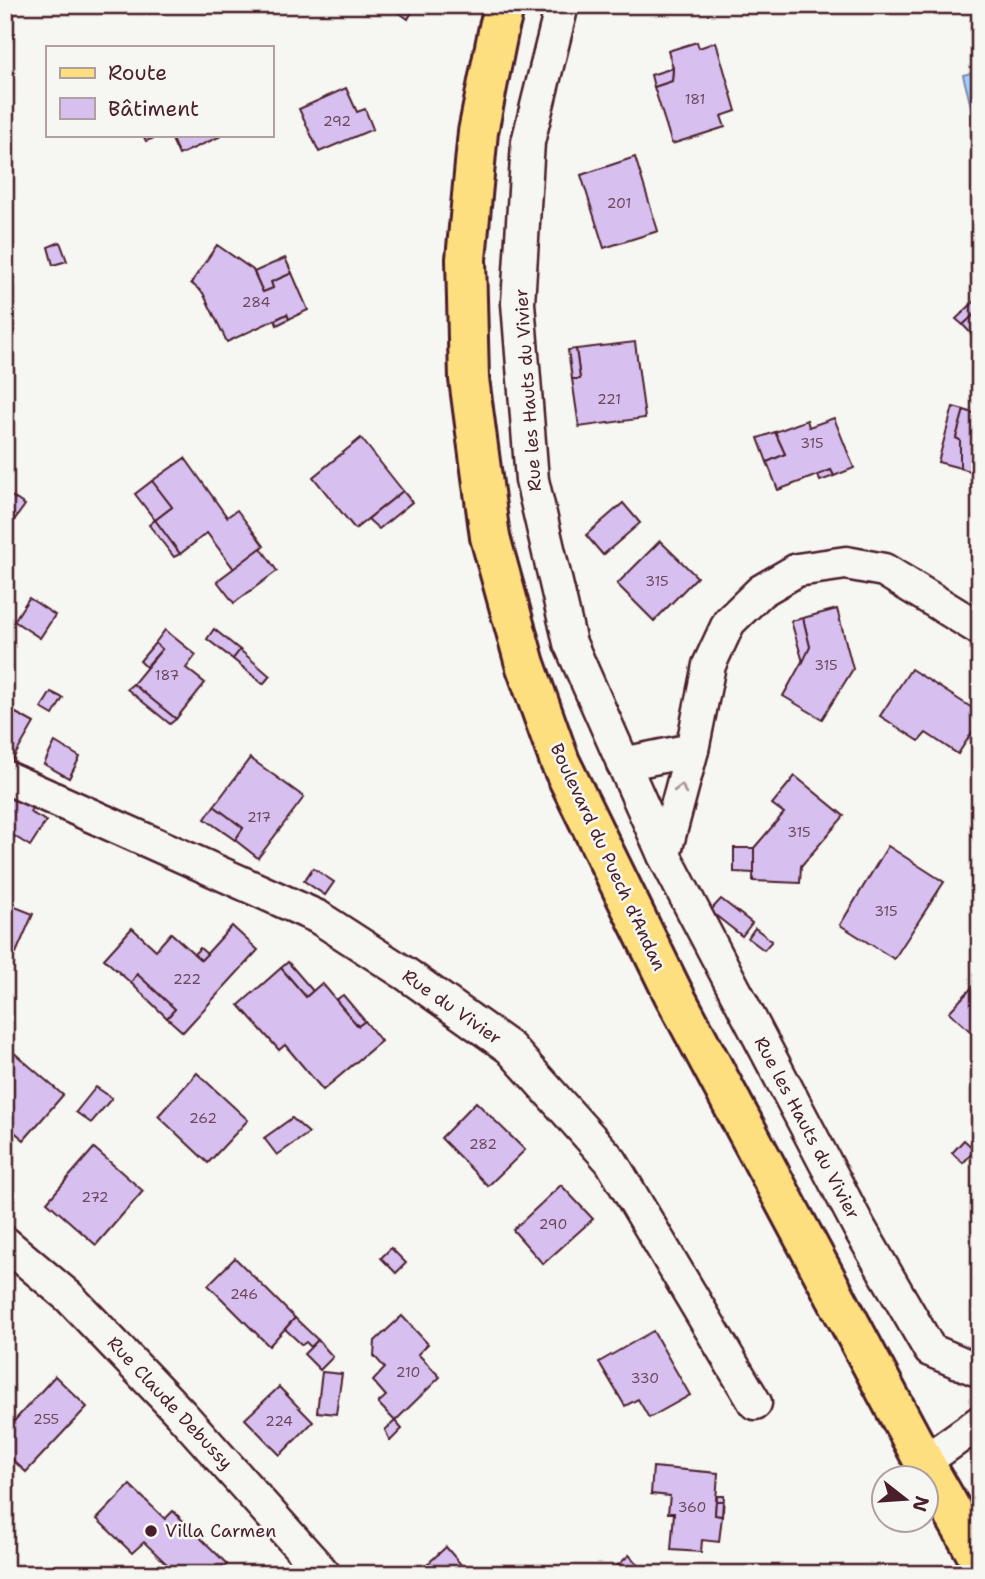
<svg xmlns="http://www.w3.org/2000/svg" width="985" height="1579" font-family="'Shantell Sans',sans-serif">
<rect width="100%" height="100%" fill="#f6f6f2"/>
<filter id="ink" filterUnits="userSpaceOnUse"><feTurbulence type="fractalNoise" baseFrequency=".0143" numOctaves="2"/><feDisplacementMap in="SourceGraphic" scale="14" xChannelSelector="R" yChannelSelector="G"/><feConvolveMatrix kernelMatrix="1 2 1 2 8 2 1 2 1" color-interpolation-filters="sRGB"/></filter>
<g filter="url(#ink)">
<polygon fill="#a1d0fd" stroke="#7e89a9" stroke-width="2" points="980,71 980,129 977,130 963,75"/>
<g fill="#d7c0f0" stroke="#4a1f2b" stroke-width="2">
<polygon points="386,5 401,5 398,12"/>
<polygon points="401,5 416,5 408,19 398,12"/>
<polygon points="697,42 699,48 716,42 736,111 721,116 725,127 672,144 654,87 672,81 673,68 668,51"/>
<polygon points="673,68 672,81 654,87 651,75"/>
<polygon points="346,88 357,112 365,109 373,129 319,152 299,109"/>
<polygon points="143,135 160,135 160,136 146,141"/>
<polygon points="170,135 221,135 221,136 179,155"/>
<polygon points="635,157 658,231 604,248 581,175"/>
<polygon points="60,242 67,261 53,265 48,247"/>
<polygon points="217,245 253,270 263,292 273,288 271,282 292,273 308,310 289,319 287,314 227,342 203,293 191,283"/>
<polygon points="285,258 292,273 271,282 273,288 263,292 254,272"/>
<polygon points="979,297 980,309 963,325 956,319"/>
<polygon points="980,309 980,343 963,325"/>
<polygon points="287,314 289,319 277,325 275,320"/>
<polygon points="635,342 645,418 579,427 572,379 580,379 576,349"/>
<polygon points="576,349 580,379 572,379 568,350"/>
<polygon points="953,407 964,410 956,438 960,440 960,468 938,462"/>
<polygon points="964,410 980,415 980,474 960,468 960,440 956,438"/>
<polygon points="834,418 854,468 834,476 831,470 778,490 767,462 785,454 775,432 807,420 809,427"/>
<polygon points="775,432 785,454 767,462 758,438"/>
<polygon points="361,438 403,491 355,529 313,477"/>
<polygon points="185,458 227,517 237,510 264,546 234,569 207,533 180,554 155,520 172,507 152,481"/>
<polygon points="831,470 834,476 820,481 818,475"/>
<polygon points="152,481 172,507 155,520 135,494"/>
<polygon points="403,491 412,502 379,529 368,519"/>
<polygon points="5,492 25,505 5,533"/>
<polygon points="623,503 640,523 603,555 586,535"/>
<polygon points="155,520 180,554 174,557 149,525"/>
<polygon points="660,541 697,577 654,621 617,584"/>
<polygon points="261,548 277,571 234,603 217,581"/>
<polygon points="29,598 55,615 40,638 14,621"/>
<polygon points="837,609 853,669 822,719 783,696 810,647 803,618"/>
<polygon points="803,618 810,647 803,662 791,621"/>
<polygon points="214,629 240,650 233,659 207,639"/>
<polygon points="165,630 196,655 186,668 205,683 176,719 133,684 162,649 155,643"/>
<polygon points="155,643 162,649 146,667 140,661"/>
<polygon points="240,650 270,676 263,684 233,659"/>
<polygon points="911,669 980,713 980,720 958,754 926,733 919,741 880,716"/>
<polygon points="133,684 176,719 170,724 127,689"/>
<polygon points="51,692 63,698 53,715 41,708"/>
<polygon points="5,707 34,723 7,769 5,769"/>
<polygon points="55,742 80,757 69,778 44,764"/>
<polygon points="250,758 304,797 258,858 235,840 243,828 214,806"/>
<polygon points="795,776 844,816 801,866 800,883 753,881 754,848 784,813 772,804"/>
<polygon points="5,793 33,806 30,812 46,821 30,846 14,836 5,849"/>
<polygon points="214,806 243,828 235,840 205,819"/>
<polygon points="888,846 944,882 894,959 840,925"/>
<polygon points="734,848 754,848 754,873 734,872"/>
<polygon points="313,868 334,882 325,895 304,881"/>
<polygon points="721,899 752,923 742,936 710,911"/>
<polygon points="5,903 33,914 16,953 5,949"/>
<polygon points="232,926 258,950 183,1032 167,1018 175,1009 137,974 131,983 104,959 132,928 156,950 171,933 201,960"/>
<polygon points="755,928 772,941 764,950 748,938"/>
<polygon points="200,948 207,954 201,960 194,954"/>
<polygon points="288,962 313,991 306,997 281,968"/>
<polygon points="281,968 306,997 322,983 358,1026 365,1021 381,1041 323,1090 285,1045 279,1050 239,1005"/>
<polygon points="137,974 175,1009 167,1018 131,983"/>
<polygon points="980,979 980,1040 949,1012"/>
<polygon points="343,995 365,1021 358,1026 336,1000"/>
<polygon points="5,1045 63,1095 24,1140 5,1124"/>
<polygon points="197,1073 248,1120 208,1163 158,1116"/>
<polygon points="96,1087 112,1098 91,1123 76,1112"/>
<polygon points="476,1102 525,1150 488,1186 441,1138"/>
<polygon points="292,1118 309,1133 277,1155 264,1138"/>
<polygon points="964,1140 975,1150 963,1163 952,1153"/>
<polygon points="94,1148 143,1191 96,1245 47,1202"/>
<polygon points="561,1185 593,1219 543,1264 513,1230"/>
<polygon points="391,1248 406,1263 396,1273 381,1258"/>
<polygon points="235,1258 295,1318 269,1346 208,1285"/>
<polygon points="402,1316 428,1344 418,1354 440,1377 395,1421 378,1403 386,1396 373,1381 385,1368 374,1356 375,1341"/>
<polygon points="295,1318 318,1340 311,1347 306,1342 302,1345 285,1329"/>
<polygon points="653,1331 690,1395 649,1418 638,1399 625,1406 599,1362"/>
<polygon points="318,1340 333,1357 320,1370 304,1354"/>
<polygon points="322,1372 342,1374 336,1414 317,1412"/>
<polygon points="55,1376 87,1407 26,1472 5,1453 5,1431"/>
<polygon points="279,1387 313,1422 280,1455 245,1419"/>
<polygon points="395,1421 402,1429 390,1441 385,1430"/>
<polygon points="653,1467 718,1473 715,1515 722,1516 719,1542 702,1540 701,1552 671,1550 674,1513 668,1513 670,1496 651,1494"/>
<polygon points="130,1485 165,1519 173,1511 227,1564 217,1574 177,1574 144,1542 132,1553 97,1519"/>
<polygon points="717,1496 724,1496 723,1511 716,1510"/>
<polygon points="716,1501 723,1501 722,1516 715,1515"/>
<polygon points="446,1547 469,1574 426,1574 422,1569"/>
<polygon points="629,1555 646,1574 614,1574 612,1571"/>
</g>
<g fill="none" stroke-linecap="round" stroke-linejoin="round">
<g stroke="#4a1f2b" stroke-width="37">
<g id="street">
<polyline points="562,5 528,142 518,303 532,480 570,643 664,855 860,1229 930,1350 980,1371"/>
<polyline points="692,750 709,665 729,622 761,591 797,570 846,563 884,570 980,629"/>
<polyline points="623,764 692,750 664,855"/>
<polyline points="5,777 318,917 406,974 510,1048 611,1161 755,1403"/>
<polyline points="5,1243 69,1297 181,1414 324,1574"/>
<polyline points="924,1462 980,1422"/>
</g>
</g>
<g stroke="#4a1f2b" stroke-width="44">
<polyline id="primary" points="505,5 499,27 478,132 466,259 469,379 490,537 525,664 560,762 673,993 924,1462 980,1560"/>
</g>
<use href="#street" stroke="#f6f6f2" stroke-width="32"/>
<use href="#primary" stroke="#fddf80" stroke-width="38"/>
</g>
<defs><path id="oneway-chevron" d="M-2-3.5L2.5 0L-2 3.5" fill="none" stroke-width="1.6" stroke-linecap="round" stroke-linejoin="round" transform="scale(1.75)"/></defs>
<use stroke="#a99598" href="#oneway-chevron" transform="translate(681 789) rotate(-75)"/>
</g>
<circle fill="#4a1f2b" stroke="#f6f6f2" stroke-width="2.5" cx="151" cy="1531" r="7"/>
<g text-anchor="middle" stroke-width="5" stroke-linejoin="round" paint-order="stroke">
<g font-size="14" fill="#6d475c">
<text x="695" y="104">181</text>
<text x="337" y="126">292</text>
<text x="619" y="208">201</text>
<text x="256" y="307">284</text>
<text x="609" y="404">221</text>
<text x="812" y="448">315</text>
<text x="657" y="586">315</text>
<text x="826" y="670">315</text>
<text x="167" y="680">187</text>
<text x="259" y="822">217</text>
<text x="799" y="837">315</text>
<text x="886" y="916">315</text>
<text x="187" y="984">222</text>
<text x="203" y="1123">262</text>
<text x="483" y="1149">282</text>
<text x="95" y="1202">272</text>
<text x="553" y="1229">290</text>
<text x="244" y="1299">246</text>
<text x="408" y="1377">210</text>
<text x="645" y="1383">330</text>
<text x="46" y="1424">255</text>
<text x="279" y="1426">224</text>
<text x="692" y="1512">360</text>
</g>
<g font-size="18" fill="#4a1f2b" stroke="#f6f6f2">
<text transform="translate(528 390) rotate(-94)" y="6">Rue les Hauts du Vivier</text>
<text transform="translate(608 857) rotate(65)" y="6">Boulevard du Puech d'Andan</text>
<text transform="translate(452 1007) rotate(35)" y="6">Rue du Vivier</text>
<text transform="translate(807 1128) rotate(62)" y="6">Rue les Hauts du Vivier</text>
<text transform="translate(170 1403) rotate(47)" y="6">Rue Claude Debussy</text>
</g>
<g font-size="18" fill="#4a1f2b" stroke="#f6f6f2" text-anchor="start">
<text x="165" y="1537">Villa Carmen</text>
</g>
</g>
<rect width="985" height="1579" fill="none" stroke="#f6f6f2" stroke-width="28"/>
<rect x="14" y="14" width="957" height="1551" fill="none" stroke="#4a1f2b" stroke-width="2.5" filter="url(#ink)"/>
<rect x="46" y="46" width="228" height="91" fill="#f6f6f2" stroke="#b1a0a2" stroke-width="2"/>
<rect x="60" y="68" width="35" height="10" fill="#fddf80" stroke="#b1a0a2" stroke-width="2"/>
<text x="108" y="80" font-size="21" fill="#4a1f2b">Route</text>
<rect x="60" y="98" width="35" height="21" fill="#d7c0f0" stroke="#b1a0a2" stroke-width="2"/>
<text x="108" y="116" font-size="21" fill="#4a1f2b">Bâtiment</text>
<g transform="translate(905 1499) rotate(107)"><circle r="33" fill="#f6f6f2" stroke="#b1a0a2" stroke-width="2"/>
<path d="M0-5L12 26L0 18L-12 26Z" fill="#4a1f2b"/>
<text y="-10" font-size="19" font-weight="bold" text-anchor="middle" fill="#4a1f2b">N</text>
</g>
</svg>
